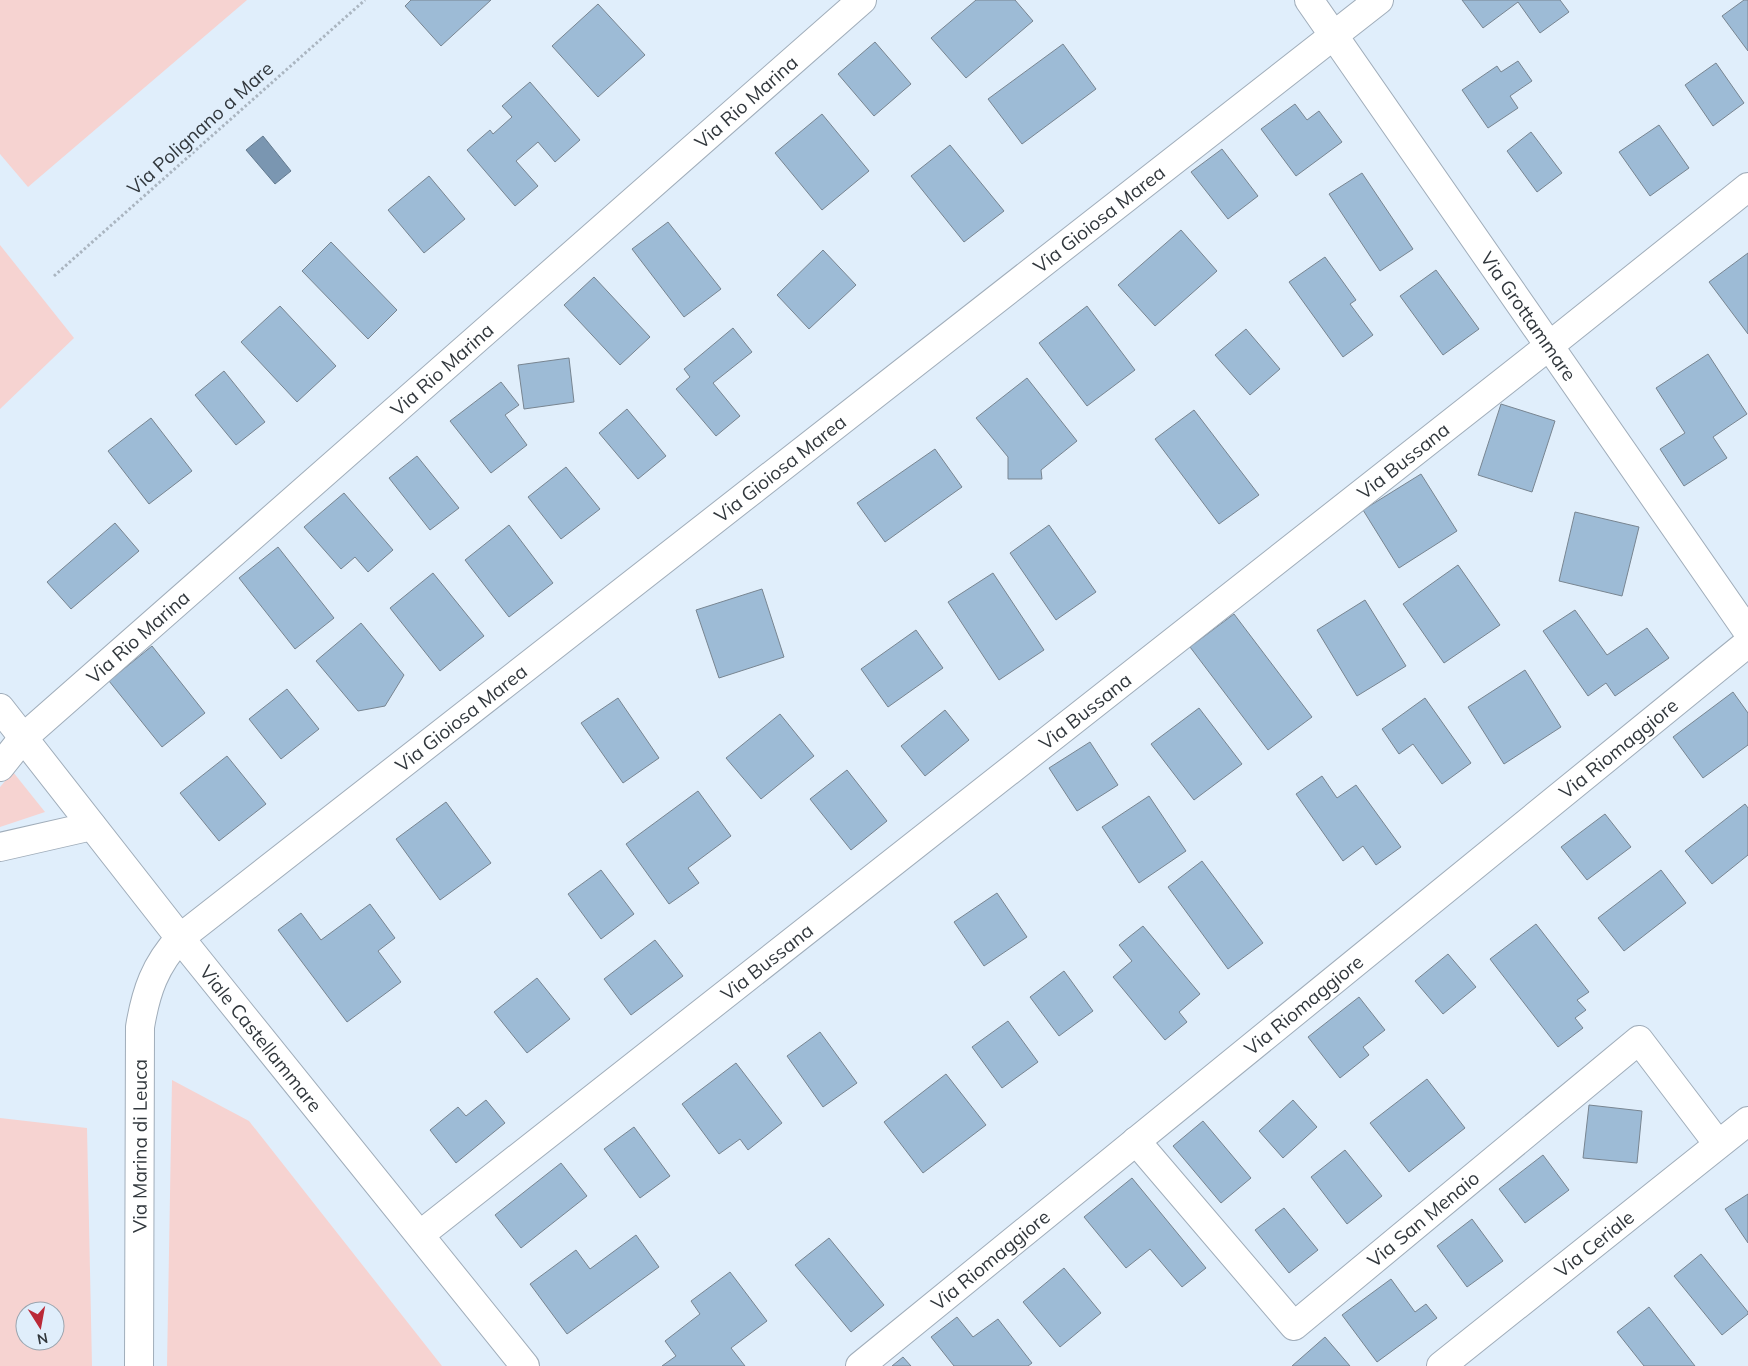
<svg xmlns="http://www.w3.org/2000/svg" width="1748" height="1366" font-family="Mulish,sans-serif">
<rect width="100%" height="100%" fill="#e0eefb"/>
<g fill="#f6d3d1" fill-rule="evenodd">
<polygon points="0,0 247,0 28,187 0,154"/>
<polygon points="0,245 74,338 0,409"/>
<polygon points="13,772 45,812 0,827 0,787"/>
<polygon points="172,1080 249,1121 442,1366 167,1366"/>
<path d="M 0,1118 L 87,1128 L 92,1366 L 0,1366 ZM 25,1311 L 55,1311 L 55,1341 L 25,1341 Z"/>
</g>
<polygon fill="#7a96b1" stroke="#647a8e" points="263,136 291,171 275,184 246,150"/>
<g fill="#9dbbd6" stroke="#788591">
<polygon points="411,0 491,0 441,46 405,6"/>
<polygon points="976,0 1015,0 1033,21 966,78 931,38"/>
<polygon points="1462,0 1560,0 1569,12 1540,33 1518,2 1483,28"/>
<polygon points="1744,0 1748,0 1748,51 1722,16"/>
<polygon points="598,4 645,55 598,97 552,46"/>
<polygon points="875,42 911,84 874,116 838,74"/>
<polygon points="1063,44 1096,89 1022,144 988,99"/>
<polygon points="1518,61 1532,81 1510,96 1518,108 1488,128 1462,90 1497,66 1501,72"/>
<polygon points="1716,63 1744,103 1713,126 1685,85"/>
<polygon points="530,82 580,140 555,162 538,142 516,161 538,186 515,206 467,150 490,130 493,134 512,117 502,106"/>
<polygon points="1295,104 1307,120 1319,111 1342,142 1296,176 1261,129"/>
<polygon points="822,114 869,171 822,210 775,153"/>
<polygon points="1659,125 1689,168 1650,196 1619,152"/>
<polygon points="1531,132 1562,173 1537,192 1507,151"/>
<polygon points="950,145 1004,211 964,242 911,176"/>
<polygon points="1222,149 1258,196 1228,219 1191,172"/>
<polygon points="1362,173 1413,249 1380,271 1329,194"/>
<polygon points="429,176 465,219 424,253 388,210"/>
<polygon points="668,222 721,289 684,317 632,249"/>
<polygon points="1181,230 1217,271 1155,326 1118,285"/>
<polygon points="331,242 397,310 368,339 302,271"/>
<polygon points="823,250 856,285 809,329 777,295"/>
<polygon points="1748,253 1748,334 1709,282"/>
<polygon points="1325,257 1356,300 1350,304 1373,335 1343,357 1289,282"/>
<polygon points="1436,270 1479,329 1443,355 1400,296"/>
<polygon points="594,277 650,337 620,365 564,305"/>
<polygon points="280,306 336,366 297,402 241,342"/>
<polygon points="1087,306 1135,370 1087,406 1039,343"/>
<polygon points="733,328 752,352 713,383 740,416 716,436 676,389 690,377 684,369"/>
<polygon points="1246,329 1280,369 1250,395 1215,355"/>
<polygon points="1708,354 1747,414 1713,437 1727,458 1684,486 1660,449 1685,433 1656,388"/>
<polygon points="569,358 574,402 524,409 518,365"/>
<polygon points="224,371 265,422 236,445 195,395"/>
<polygon points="1027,378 1077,441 1041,470 1042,479 1008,479 1008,457 976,418"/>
<polygon points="501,382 519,405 505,415 527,445 491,473 450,421"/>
<polygon points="1501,404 1555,421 1532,492 1478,475"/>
<polygon points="627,409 666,456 638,479 599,433"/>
<polygon points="1194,410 1259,495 1219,524 1155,439"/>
<polygon points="151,418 192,471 149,504 108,451"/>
<polygon points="935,449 962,487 885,542 857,503"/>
<polygon points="417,456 459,508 430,530 389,478"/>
<polygon points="566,467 600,509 561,539 528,497"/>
<polygon points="1421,474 1457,531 1399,568 1363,510"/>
<polygon points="344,493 393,550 368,572 355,557 341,569 304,527"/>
<polygon points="1575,512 1639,527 1622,596 1559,581"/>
<polygon points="115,523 139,551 71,609 47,582"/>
<polygon points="509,525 553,583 509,617 465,560"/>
<polygon points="1049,525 1096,592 1056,620 1010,553"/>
<polygon points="278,547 334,618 295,649 239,578"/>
<polygon points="1458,565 1500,625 1444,663 1403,604"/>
<polygon points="433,573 484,636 440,671 390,608"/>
<polygon points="993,573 1044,650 999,680 948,602"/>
<polygon points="762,589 784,657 719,678 696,610"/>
<polygon points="1365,600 1406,666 1357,696 1317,630"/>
<polygon points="1575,610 1607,655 1647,628 1669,658 1615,696 1606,683 1588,696 1543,631"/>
<polygon points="1234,614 1312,717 1268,750 1190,647"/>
<polygon points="361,623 404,675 385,706 358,711 316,661"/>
<polygon points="916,630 943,668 888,707 861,669"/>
<polygon points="152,646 205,713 162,747 109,681"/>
<polygon points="1525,670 1561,727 1504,764 1468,707"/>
<polygon points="287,689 319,729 281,759 249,719"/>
<polygon points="1733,692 1748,713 1748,745 1703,778 1673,737"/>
<polygon points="618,698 659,758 623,783 581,723"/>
<polygon points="1425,698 1471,763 1442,784 1413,744 1399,754 1382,729"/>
<polygon points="1199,708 1242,764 1194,800 1151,744"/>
<polygon points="945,710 969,740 925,776 901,746"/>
<polygon points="780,714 814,756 761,799 726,758"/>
<polygon points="1090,742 1118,785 1077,811 1049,768"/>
<polygon points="227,756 266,804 219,841 180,793"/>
<polygon points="847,770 887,821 851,850 810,799"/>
<polygon points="1322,776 1337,798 1356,785 1401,847 1376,865 1363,846 1343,861 1296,794"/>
<polygon points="698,791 731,836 688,868 699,883 669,904 626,844"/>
<polygon points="1149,796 1186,851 1139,883 1102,827"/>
<polygon points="446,802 491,863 440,900 396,839"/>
<polygon points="1745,804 1748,808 1748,855 1712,884 1685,851"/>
<polygon points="1605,814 1631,847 1587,880 1561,847"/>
<polygon points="1202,861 1263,943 1228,969 1168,887"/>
<polygon points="601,870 634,914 601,939 568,894"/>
<polygon points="1661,870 1686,903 1624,951 1598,918"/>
<polygon points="997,893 1027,937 984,966 954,922"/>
<polygon points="370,904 395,938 378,951 401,982 347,1022 278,930 301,913 321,940"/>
<polygon points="1536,924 1589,992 1577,1000 1586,1010 1575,1018 1583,1028 1558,1047 1490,959"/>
<polygon points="1143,926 1200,994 1179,1012 1187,1022 1165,1040 1113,977 1132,961 1119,945"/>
<polygon points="655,940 683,976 631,1015 604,979"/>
<polygon points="1448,954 1476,987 1443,1014 1415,981"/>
<polygon points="1064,971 1093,1011 1059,1036 1030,997"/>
<polygon points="537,978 570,1019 527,1053 494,1012"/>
<polygon points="1359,997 1385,1030 1363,1047 1369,1055 1340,1078 1308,1037"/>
<polygon points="1008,1021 1038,1062 1002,1088 972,1047"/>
<polygon points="820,1032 857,1083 823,1107 787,1056"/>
<polygon points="736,1063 782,1123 748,1150 740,1139 719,1154 682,1104"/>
<polygon points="946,1074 986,1125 923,1173 884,1122"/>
<polygon points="1427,1079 1465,1128 1409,1172 1370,1123"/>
<polygon points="486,1100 505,1123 456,1163 430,1130 458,1107 466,1116"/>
<polygon points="1293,1100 1317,1127 1283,1158 1259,1131"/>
<polygon points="1589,1105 1642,1111 1637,1163 1583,1158"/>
<polygon points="1203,1121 1251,1178 1221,1203 1173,1146"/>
<polygon points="634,1127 670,1176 640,1198 604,1149"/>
<polygon points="1345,1150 1382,1196 1347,1224 1311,1177"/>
<polygon points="1543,1155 1569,1190 1525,1223 1499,1189"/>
<polygon points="561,1163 587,1196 521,1248 495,1215"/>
<polygon points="1132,1178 1206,1268 1182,1287 1150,1249 1126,1268 1084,1217"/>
<polygon points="1748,1194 1748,1243 1725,1209"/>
<polygon points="1284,1208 1318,1250 1289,1273 1255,1230"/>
<polygon points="1472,1219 1503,1261 1467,1287 1437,1246"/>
<polygon points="636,1235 659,1267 567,1334 530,1284 576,1250 590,1269"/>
<polygon points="829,1238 884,1305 851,1332 795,1265"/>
<polygon points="1701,1254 1748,1312 1748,1314 1722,1335 1674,1276"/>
<polygon points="1064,1268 1101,1313 1060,1347 1023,1302"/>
<polygon points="730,1272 767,1321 731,1348 745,1366 662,1366 676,1356 665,1341 700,1314 691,1301"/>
<polygon points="1391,1279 1415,1312 1426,1304 1437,1318 1377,1362 1342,1315"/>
<polygon points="1649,1307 1695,1366 1644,1366 1617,1332"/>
<polygon points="957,1317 973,1337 998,1319 1032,1363 1028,1366 954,1366 931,1337"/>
<polygon points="1325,1337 1350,1366 1292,1366"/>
<polygon points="903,1357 911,1366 892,1366"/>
</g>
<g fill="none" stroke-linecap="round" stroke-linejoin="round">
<g stroke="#a0adba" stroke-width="30">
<g id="minor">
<path id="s1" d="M 1309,0 L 1748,632"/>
<path id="s2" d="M 0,708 L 180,938 L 525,1366"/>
<path id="s3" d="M 0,767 L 23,738 L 862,0"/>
<polyline points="0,847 92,826"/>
<path id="s4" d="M 1136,1141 L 1294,1326 L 1639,1040 L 1718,1144"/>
<path id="s5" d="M 421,1234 L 1549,346 L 1748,187"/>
<path id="s6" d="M 139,1366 L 140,1027 C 146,991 155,965 180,938 L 1379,0"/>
<path id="s7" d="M 860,1366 L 1748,643"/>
<path id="s8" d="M 1441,1366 L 1748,1121"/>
</g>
</g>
<polyline stroke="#aab5c0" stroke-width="3" stroke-dasharray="2.5 2.5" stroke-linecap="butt" points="54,276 365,0"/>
<use href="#minor" stroke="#fff" stroke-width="28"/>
</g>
<g text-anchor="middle" stroke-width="4" stroke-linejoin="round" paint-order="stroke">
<g font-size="19" fill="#31373c" stroke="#e0eefb">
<text dy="7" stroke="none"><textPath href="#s3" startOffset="1000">Via Rio Marina</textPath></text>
<text transform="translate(200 128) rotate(-42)" y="7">Via Polignano a Mare</text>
<text dy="7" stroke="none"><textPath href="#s6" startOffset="1605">Via Gioiosa Marea</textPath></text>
<text dy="7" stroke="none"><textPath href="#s1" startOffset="385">Via Grottammare</textPath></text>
<text dy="7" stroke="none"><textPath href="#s3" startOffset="595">Via Rio Marina</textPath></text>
<text dy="7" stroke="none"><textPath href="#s5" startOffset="1250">Via Bussana</textPath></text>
<text dy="7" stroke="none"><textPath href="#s6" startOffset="1200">Via Gioiosa Marea</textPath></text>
<text dy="7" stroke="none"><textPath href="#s3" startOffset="190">Via Rio Marina</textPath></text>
<text dy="7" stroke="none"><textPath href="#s5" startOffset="845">Via Bussana</textPath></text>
<text dy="7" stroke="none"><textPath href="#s6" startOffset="795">Via Gioiosa Marea</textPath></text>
<text dy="7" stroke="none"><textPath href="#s7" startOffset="978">Via Riomaggiore</textPath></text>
<text dy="7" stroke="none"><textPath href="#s5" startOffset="440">Via Bussana</textPath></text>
<text dy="7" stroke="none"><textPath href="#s7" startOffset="572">Via Riomaggiore</textPath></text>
<text dy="7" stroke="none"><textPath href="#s2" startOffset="421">Viale Castellammare</textPath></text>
<text dy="7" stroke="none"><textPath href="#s6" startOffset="220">Via Marina di Leuca</textPath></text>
<text dy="7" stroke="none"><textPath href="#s4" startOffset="411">Via San Menaio</textPath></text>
<text dy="7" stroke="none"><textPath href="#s8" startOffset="196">Via Ceriale</textPath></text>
<text dy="7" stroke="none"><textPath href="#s7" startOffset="168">Via Riomaggiore</textPath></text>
</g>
</g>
<g transform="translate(40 1326) rotate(169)"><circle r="24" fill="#e0eefb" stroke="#9aa5af"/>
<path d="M0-4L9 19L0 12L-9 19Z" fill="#ba2937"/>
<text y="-8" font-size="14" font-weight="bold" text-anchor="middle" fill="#31373c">N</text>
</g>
</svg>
